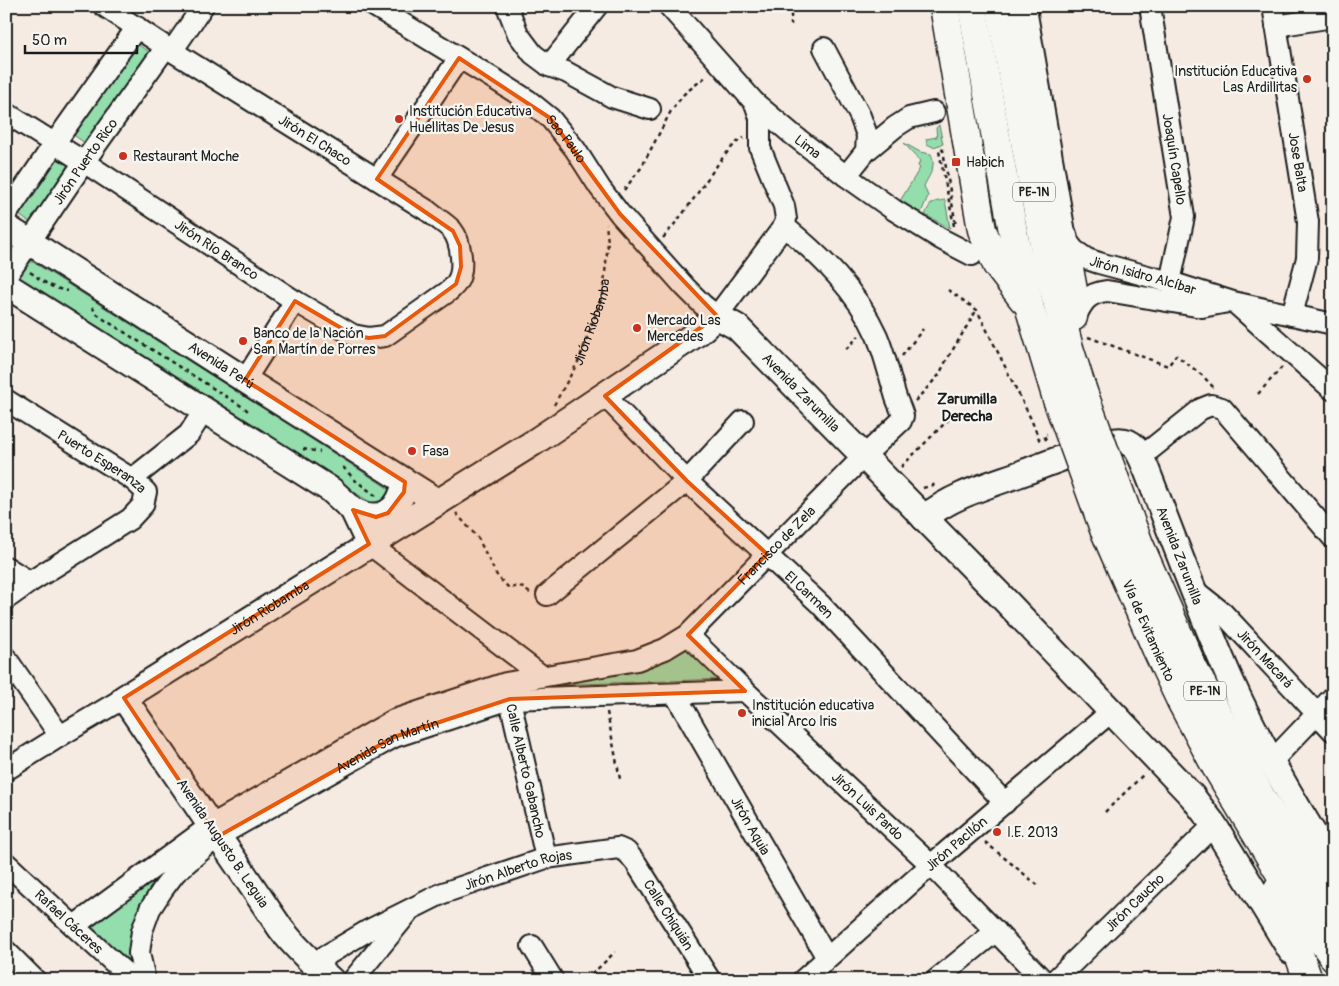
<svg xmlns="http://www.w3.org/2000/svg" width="1339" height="986" font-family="Pangolin,sans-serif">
<rect width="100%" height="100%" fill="#f6ebe3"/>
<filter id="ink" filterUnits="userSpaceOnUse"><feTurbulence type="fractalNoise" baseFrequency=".02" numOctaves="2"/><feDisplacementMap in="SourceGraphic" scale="10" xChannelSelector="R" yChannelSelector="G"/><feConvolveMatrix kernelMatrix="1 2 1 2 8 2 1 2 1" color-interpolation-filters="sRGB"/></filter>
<g filter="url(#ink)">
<g fill="#94ddac" stroke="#587c64">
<polygon points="136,43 152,54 86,144 71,133"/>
<polygon points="939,125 943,144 936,146 935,148 927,144 926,139 937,137 936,128"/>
<path d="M 904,143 L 920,152 L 931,154 C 937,167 929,175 924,186 L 928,196 L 921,213 L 900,201 L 920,168 L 918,166 L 920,161 Z"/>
<polygon points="57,154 75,166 35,226 16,213"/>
<path d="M 945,200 L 950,228 L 925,215 C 931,202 931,202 945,200 Z"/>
<polygon points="29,262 33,262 377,481 392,491 379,508 21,280 19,275 24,265"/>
<polygon points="690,648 724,679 550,685"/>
<polygon points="180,861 133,968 92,932 90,925 93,920"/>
</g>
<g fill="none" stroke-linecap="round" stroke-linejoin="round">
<g stroke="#1c1c1c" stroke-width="24">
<g id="minor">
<path id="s2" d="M 374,6 L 499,82 L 529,101 L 550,118 L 575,149 L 600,188 L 620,214 L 685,287 L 703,305 L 717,316 L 784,226 L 786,219 L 784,206 L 760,148 L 760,118 L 755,103"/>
<polyline points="507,6 518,34 533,54 549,66 566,72 612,97 650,109"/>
<path id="s3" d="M 669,6 L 755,103 L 793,135 L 846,176 L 894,210 L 941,239 L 972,255"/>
<path id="s4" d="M 1150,6 L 1184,217 L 1170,282"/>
<path id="s5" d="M 1273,6 L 1308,222 L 1307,258 L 1292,315"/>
<polyline points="1276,26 1333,17"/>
<polyline points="824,48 860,116 867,135 866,151 846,176"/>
<polyline points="172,51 203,6"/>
<polyline points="549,66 597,6"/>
<path id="s6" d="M 6,113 L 84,162 L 295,301 L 353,335 L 369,338 L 385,336 L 449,291 C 452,288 455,286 457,282 C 465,270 461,241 452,230 C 445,223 435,217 428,211 L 172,51 L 104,6"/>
<polyline points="866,151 895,127 909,118 934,112"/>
<polyline points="377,179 459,58"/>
<polyline points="6,215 54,144 137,27"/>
<path id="s7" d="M 1063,236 L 1074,250 L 1087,259 L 1099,263 L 1170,282 L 1233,302 L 1333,324"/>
<path id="s8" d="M 6,277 L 84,162 L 166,47"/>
<polyline points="1235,303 1333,390"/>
<path d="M 1074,320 C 1082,303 1087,293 1107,291 L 1202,307 L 1228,302"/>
<polyline points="245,380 295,301"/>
<path id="s9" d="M 605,396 L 687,481 L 820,604 L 1005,803"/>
<path id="s10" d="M 6,400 L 132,479 L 146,492 L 143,505 L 130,519 L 30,582 L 6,599"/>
<polyline points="1141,457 1201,409 1211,405 1222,408 1333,538"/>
<polyline points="132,479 189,434 205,409"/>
<polyline points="369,544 542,676"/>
<polyline points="6,567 30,582"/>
<path id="s11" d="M 1194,590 L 1223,613 L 1333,731"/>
<polyline points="547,595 687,481 743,421"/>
<path id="s12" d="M 688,635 L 745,691 L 931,865 L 1043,980"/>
<polyline points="6,658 60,736"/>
<path id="s13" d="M 507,687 L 546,858"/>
<path id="s14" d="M 675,694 L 827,958"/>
<polyline points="1271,762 1333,697"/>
<polyline points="6,770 60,736 124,698"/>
<path id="s15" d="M 6,863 L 79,931 L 133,980"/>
<path id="s16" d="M 74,926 L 210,826 L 394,720 L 506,683 L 637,660 L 665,649 L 688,635 L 864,456 L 901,421 L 903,416 C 901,408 897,402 895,394 C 889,375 885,355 877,336 C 857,291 821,256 784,226"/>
<polyline points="532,946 553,980"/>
<polyline points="6,951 35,980"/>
<path id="s17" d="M 312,964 L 367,931 L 443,893 L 546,858 L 618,848 L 627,852 L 636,863 L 710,980"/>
<path id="s18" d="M 145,980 L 139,953 L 142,931 L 150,909 L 163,889 L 175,873 L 217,837 L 394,737 L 510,699 L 745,691"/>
<polyline points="353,980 407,914"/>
<path id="s19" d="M 803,980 L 931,865 L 1112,711"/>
<polyline points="936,980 996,931"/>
<path id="s20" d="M 1055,980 L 1214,825"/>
</g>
</g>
<g stroke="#1c1c1c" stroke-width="29">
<g id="major">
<polyline points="1023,6 1063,236"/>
<path id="s21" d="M 6,227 L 245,380 L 438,502"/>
<polyline points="6,285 331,490 353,510 369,544"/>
<path d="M 353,510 C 381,525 400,511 405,482"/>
<path id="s22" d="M 924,518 C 954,494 990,485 1025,472 C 1054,461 1084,449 1115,441 C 1136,438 1140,455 1147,471 C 1174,540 1200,611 1230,679 C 1259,744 1295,805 1333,865"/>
<path id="s23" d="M 331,980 C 313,964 296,948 281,929 L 124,698 L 533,443 L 699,332 L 717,316 L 737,327 L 1002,597 L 1192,796 L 1214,825 L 1291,951"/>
</g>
</g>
<g stroke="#1c1c1c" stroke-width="31">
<g id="highway">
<polyline points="944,6 982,230 997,265 1023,299"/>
<polyline points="972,6 1014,237 1030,309 1057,399"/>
<polyline points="1000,6 1048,266 1069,348 1082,389"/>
<polyline points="1063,236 1075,301 1073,317"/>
<polyline points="1129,518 1139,544 1193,668 1262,799 1297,855 1333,909"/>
<path id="s24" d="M 1104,529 L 1156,648 L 1181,701 L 1215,765 L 1313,928 L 1333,956"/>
<polyline points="1278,889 1288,924 1307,977"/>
</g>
</g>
<g stroke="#1c1c1c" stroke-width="2.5" stroke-dasharray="4 4" stroke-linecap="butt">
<polyline points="791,6 791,25"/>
<polyline points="624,190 641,168 671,111 684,94 708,75"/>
<polyline points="954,226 939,151 940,149 943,150 956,226"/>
<path d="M 663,238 C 673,226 683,214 692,201 C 702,188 730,142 744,138"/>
<path d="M 30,272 C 44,282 49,287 67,291"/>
<polyline points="948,290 977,310 1031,419 1041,444"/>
<polyline points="92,307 97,314 105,320 246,409 250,414"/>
<polyline points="1088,337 1168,366 1176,355 1203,376 1214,388"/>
<polyline points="846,349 859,336"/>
<polyline points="902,356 923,329"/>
<polyline points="1258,394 1282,367"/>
<polyline points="915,401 939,375 946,361 976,311"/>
<path id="s1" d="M 554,405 L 579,360 L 603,294 L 608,242 L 606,224"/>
<polyline points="1046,440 1044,435 1047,434"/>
<polyline points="303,449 320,452"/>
<polyline points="343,467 355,480 376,496"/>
<polyline points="901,467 955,413"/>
<polyline points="923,488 937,484"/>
<polyline points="456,513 478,538 494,570 498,577 509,588 520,586 530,593"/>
<polyline points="607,712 620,779"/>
<polyline points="1105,812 1144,774"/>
<polyline points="985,842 1040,887"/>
<polyline points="586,980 615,952"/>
</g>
<use href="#minor" stroke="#f6f6f2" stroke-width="20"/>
<use href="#major" stroke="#f6f6f2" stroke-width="25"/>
<use href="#highway" stroke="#f6f6f2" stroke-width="28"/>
<g stroke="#1c1c1c" stroke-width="31" stroke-linecap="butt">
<g id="highway-bridge">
<polyline points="1082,389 1129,518"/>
<polyline points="1057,399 1104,529"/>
</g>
</g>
<use href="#highway-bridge" stroke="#f6f6f2" stroke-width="28"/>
</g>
</g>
<path fill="#e8590c" fill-opacity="0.2" stroke="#e8590c" stroke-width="4" stroke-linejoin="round" d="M 459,58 L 550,118 L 620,214 L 717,316 L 605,396 L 687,481 L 767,554 L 688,635 L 745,691 L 510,699 L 394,737 L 217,837 L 124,698 L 369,544 L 353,510 L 376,517 L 388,513 L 404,492 L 405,482 L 245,380 L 295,301 L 353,335 L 369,338 L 385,336 L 456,284 L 461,267 L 460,246 L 453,231 L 377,179 Z"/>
<g fill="#c8321e" stroke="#f6f6f2" stroke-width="2">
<circle cx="1307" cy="79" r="5"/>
<circle cx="399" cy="119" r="5"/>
<circle cx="123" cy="156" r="5"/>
<rect x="951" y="157" width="10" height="10" rx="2.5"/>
<circle cx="637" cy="328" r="5"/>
<circle cx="243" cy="341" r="5"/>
<circle cx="412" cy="451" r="5"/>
<circle cx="742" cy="713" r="5"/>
<circle cx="997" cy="832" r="5"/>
</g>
<g text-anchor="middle" stroke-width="4.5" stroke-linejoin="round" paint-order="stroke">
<g fill="#f6f6f2" stroke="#5d5d5c" stroke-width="1">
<rect x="1013" y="182.5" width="42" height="19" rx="4"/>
<rect x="1184" y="681.5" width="42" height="19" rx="4"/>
</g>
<g font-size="12" font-weight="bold" fill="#1c1c1c">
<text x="1034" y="196">PE-1N</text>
<text x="1205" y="695">PE-1N</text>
</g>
<g font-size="14" fill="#1c1c1c" stroke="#f6f6f2" text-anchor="start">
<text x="1297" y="76" text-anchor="end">Institución Educativa<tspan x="1297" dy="16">Las Ardillitas</tspan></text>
<text x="409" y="116">Institución Educativa<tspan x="409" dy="16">Huellitas De Jesus</tspan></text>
<text x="133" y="161">Restaurant Moche</text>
<text x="966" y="167">Habich</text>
<text x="647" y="325">Mercado Las<tspan x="647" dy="16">Mercedes</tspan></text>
<text x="253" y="338">Banco de la Nación<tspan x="253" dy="16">San Martín de Porres</tspan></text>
<text x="422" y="456">Fasa</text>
<text x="752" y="710">Institución educativa<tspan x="752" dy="16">inicial Arco Iris</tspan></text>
<text x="1007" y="837">I.E. 2013</text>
</g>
<g font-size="14" fill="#1c1c1c" stroke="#f6f6f2">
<text dy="5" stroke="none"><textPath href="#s2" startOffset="235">Sao Paulo</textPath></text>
<text transform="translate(315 140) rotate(32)" y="5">Jirón El Chaco</text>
<text dy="5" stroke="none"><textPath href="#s3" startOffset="198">Lima</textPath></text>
<text dy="5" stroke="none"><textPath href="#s4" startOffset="155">Joaquín Capello</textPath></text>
<text dy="5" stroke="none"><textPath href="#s8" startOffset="140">Jirón Puerto Rico</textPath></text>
<text dy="5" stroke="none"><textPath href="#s5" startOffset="158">Jose Balta</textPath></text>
<text dy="5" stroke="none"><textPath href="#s6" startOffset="251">Jirón Río Branco</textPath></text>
<text dy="5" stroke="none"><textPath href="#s7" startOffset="92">Jirón Isidro Alcíbar</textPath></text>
<text dy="5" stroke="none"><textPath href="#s1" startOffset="92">Jirón Riobamba</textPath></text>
<text dy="5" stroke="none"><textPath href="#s21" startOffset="256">Avenida Perú</textPath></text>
<text dy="5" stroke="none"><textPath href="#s23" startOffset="1171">Avenida Zarumilla</textPath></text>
<text dy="5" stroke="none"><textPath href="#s10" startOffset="114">Puerto Esperanza</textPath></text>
<text dy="5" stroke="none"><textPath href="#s16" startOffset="815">Francisco de Zela</textPath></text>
<text dy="5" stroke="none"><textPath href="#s22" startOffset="346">Avenida Zarumilla</textPath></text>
<text dy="5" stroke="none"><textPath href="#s9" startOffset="285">El Carmen</textPath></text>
<text dy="5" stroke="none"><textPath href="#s23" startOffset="522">Jirón Riobamba</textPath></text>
<text dy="5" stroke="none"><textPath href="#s24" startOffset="111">Vía de Evitamiento</textPath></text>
<text dy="5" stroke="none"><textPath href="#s11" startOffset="99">Jirón Macará</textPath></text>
<text dy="5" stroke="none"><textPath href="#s18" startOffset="366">Avenida San Martín</textPath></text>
<text dy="5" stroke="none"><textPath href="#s13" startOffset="86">Calle Alberto Gabancho</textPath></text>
<text dy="5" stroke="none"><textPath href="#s12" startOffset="248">Jirón Luis Pardo</textPath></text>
<text dy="5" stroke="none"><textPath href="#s14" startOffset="152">Jirón Aquia</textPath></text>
<text transform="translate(223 843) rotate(56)" y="5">Avenida Augusto B. Leguia</text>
<text dy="5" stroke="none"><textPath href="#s19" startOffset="205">Jirón Pacllón</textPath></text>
<text dy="5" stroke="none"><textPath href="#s17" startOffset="228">Jirón Alberto Rojas</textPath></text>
<text dy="5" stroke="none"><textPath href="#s20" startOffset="111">Jirón Caucho</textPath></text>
<text dy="5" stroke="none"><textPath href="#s17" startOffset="416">Calle Chiquián</textPath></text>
<text dy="5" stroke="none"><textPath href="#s15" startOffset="86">Rafael Cáceres</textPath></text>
</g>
<g font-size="15" font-weight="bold" fill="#1c1c1c" stroke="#f6f6f2">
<text x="967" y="404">Zarumilla<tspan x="967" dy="17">Derecha</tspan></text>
</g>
</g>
<rect width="1339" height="986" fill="none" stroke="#f6f6f2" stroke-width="25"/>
<rect x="12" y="12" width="1314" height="961" fill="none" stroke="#1c1c1c" stroke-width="2" filter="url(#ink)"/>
<path d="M25 45v8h112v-8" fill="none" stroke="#1c1c1c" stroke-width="2.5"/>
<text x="32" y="45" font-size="15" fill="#1c1c1c" stroke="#f6f6f2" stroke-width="4" paint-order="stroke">50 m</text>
</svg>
